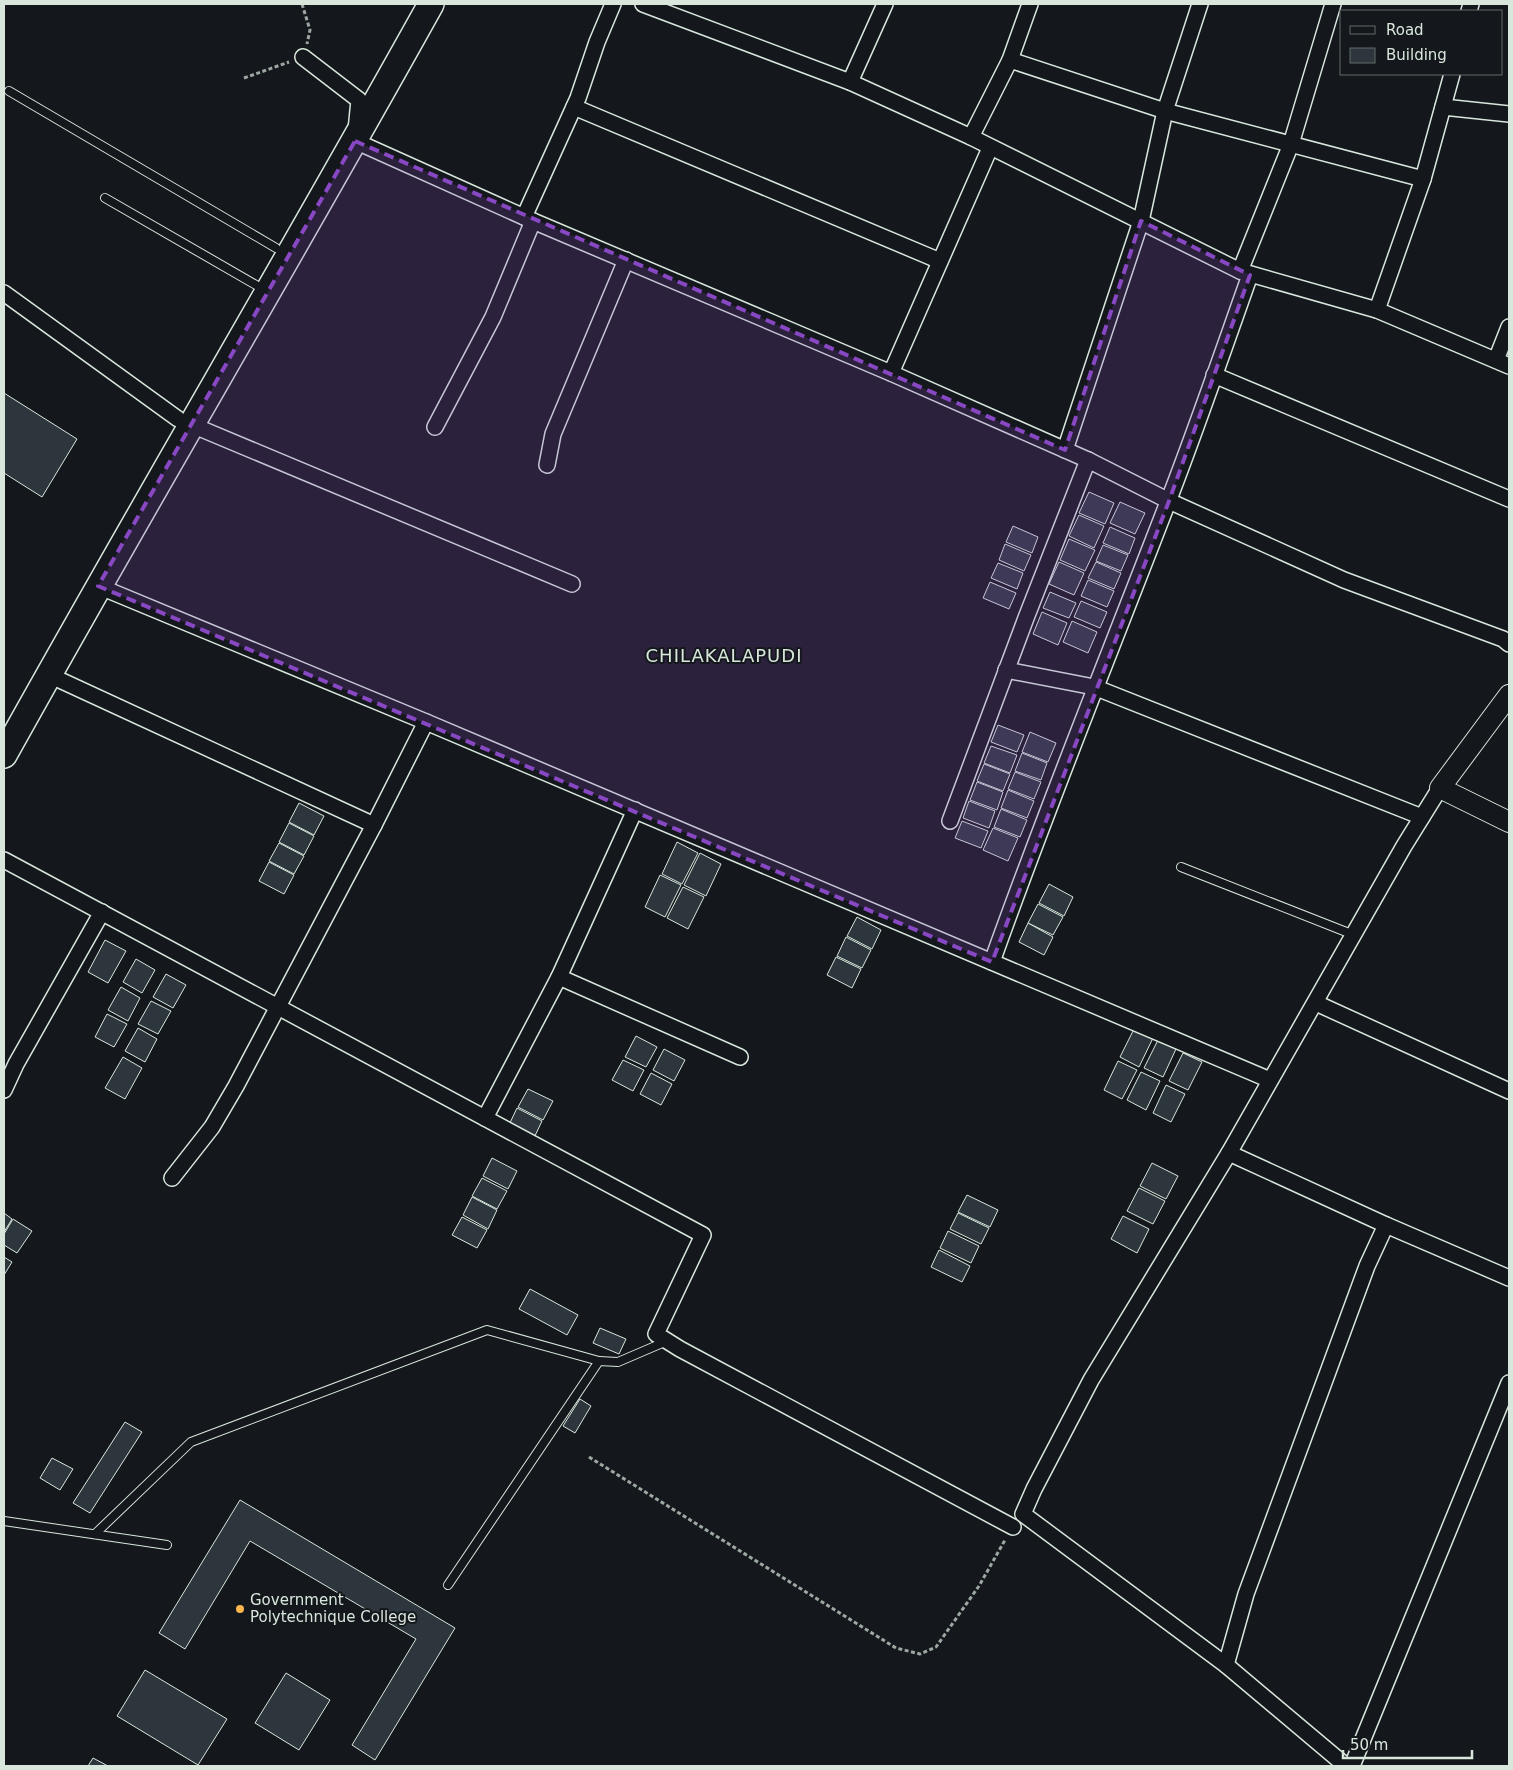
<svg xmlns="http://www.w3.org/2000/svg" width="1513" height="1770" font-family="'DejaVu Sans',sans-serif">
<rect width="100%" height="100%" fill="#14181c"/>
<g fill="#2c363c" stroke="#d8e6dc">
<polygon points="4,393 77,439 42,497 4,473"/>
<polygon points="1089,492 1114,503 1105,524 1079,513"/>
<polygon points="1120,502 1145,513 1135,534 1110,523"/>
<polygon points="1079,515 1104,526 1094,548 1069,536"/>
<polygon points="1013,526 1038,537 1032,553 1006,542"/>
<polygon points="1110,527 1135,538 1129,554 1103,543"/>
<polygon points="1069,539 1095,550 1085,571 1060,560"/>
<polygon points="1005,544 1031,555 1024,571 999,560"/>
<polygon points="1103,545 1128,555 1121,571 1096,561"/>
<polygon points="1059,562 1084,573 1074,595 1049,584"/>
<polygon points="1096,562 1121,573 1114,589 1088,578"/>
<polygon points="998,563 1023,573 1017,589 991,578"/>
<polygon points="1088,580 1114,591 1107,607 1081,596"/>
<polygon points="990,582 1016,593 1009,609 983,598"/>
<polygon points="1050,592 1076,603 1069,618 1043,608"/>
<polygon points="1081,601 1107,612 1100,628 1074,617"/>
<polygon points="1042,612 1067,623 1058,645 1033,634"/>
<polygon points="1072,621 1097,632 1088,653 1063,642"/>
<polygon points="998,725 1024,735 1017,752 991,742"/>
<polygon points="1030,732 1056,743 1048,762 1022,752"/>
<polygon points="991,746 1017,755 1010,773 984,763"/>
<polygon points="1022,753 1047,763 1041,780 1015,771"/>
<polygon points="984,764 1010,774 1003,791 977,781"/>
<polygon points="1015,772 1041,782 1034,799 1008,789"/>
<polygon points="977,782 1003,792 997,810 970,800"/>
<polygon points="1008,790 1034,801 1027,818 1001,808"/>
<polygon points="969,801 995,811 989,828 963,818"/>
<polygon points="299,803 324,816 314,835 289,822"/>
<polygon points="1001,809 1027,820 1020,837 994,827"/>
<polygon points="962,821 988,831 981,848 955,838"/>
<polygon points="289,823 314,836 304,855 279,842"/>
<polygon points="993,828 1018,838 1008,861 983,850"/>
<polygon points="677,842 698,853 682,884 662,874"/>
<polygon points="279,843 304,856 294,874 269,861"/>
<polygon points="700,853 721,864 706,896 684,885"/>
<polygon points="269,862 294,875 284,894 259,881"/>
<polygon points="660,875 681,885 665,917 645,907"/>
<polygon points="1049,884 1073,897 1064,916 1039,903"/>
<polygon points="683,887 704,897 688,929 667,918"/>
<polygon points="1038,904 1063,917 1053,935 1028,923"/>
<polygon points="857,917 881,930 872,949 847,936"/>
<polygon points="1028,923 1053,937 1044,955 1019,942"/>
<polygon points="846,937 871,950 862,968 837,956"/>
<polygon points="105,940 126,951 108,983 88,972"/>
<polygon points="836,957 861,969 852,988 827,975"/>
<polygon points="136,959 155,970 142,993 123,982"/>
<polygon points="166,974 186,985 173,1008 153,997"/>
<polygon points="121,987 140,998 128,1021 108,1010"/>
<polygon points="151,1001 171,1011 158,1034 138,1024"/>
<polygon points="107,1014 127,1024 114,1047 95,1037"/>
<polygon points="138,1028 157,1039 145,1062 125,1051"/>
<polygon points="1134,1029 1153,1038 1139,1067 1120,1057"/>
<polygon points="636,1036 657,1047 646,1067 625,1057"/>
<polygon points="1158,1040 1176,1049 1163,1077 1144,1068"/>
<polygon points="664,1049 685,1060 674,1081 653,1070"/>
<polygon points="1183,1053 1202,1062 1188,1090 1169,1081"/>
<polygon points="123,1057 142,1068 125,1099 105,1088"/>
<polygon points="623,1060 644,1070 633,1091 612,1080"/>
<polygon points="1118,1061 1137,1070 1122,1099 1104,1090"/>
<polygon points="1141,1072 1160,1081 1146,1110 1127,1100"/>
<polygon points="651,1073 672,1084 661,1105 640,1094"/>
<polygon points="1166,1085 1185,1094 1171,1122 1153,1113"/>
<polygon points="528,1089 553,1101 543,1120 518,1107"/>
<polygon points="517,1108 542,1121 533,1140 508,1127"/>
<polygon points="492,1158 517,1171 508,1189 483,1176"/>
<polygon points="1152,1163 1178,1176 1166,1199 1140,1186"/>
<polygon points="482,1178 507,1191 497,1209 472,1196"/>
<polygon points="1139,1188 1165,1201 1153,1224 1127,1211"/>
<polygon points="967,1195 998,1210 990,1227 958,1212"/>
<polygon points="472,1197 497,1210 488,1229 463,1215"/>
<polygon points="4,1213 12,1219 4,1232"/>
<polygon points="958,1213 989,1228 981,1244 950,1229"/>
<polygon points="1123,1216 1149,1229 1137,1253 1111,1239"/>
<polygon points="462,1217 487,1230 477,1248 452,1235"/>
<polygon points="13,1219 32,1231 17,1253 4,1245 4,1234"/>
<polygon points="948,1231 979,1246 971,1263 940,1248"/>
<polygon points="939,1250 970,1266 962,1282 931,1267"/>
<polygon points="4,1257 12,1262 4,1275"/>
<polygon points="530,1289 578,1315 567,1335 519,1309"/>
<polygon points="600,1328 626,1339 619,1354 593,1343"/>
<polygon points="580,1399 591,1406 575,1433 563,1426"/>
<polygon points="125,1422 142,1432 90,1513 73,1503"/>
<polygon points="52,1458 73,1469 60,1490 40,1478"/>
<polygon points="240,1500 455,1628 375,1760 352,1745 416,1639 250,1541 185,1649 159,1633"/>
<polygon points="145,1670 227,1719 198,1765 117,1716"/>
<polygon points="286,1673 330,1700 299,1750 255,1723"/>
<polygon points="93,1758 108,1766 88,1766"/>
</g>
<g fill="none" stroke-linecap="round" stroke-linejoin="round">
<g stroke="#d8e6dc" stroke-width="10">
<g id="service">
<polyline points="9,91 276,248"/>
<polyline points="105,198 256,285"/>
<polyline points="1181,867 1354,935"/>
<polyline points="4,1521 167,1545"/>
<polyline points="95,1534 191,1442 487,1330 599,1361"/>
<polyline points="448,1585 599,1361 618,1362 667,1341"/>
</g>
</g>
<g stroke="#d8e6dc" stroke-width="18">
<g id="minor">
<polyline points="643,4 850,82 971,137 1240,271 1377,310 1509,366"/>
<polyline points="1469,11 1471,4"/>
<polyline points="303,57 359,100 355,141 533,221 891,373 1088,460 1169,501 1344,580 1503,639 1509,644"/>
<polyline points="1010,60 1165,111 1423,179 1377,310"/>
<polyline points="850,82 885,4"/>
<polyline points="574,107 940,261"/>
<polyline points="1443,107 1509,114"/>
<polyline points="971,137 1010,60 1030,4"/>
<polyline points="1423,179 1452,74"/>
<polyline points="524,217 578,98 597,42 613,4"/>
<polyline points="1240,271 1291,144 1333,4"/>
<polyline points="4,293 178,419"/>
<polyline points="1496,360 1509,327"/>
<polyline points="891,373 990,148"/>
<polyline points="1214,375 1509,499"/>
<polyline points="192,425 572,584"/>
<polyline points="435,427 493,317 533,221"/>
<polyline points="1065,450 1141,221 1165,111 1200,4"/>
<polyline points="547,465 553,434 626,260"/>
<polyline points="98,586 426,722 1270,1080"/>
<polyline points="1006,670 1094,687 1422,817"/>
<polyline points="49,675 374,825"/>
<polyline points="950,821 1026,618 1088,460"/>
<polyline points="4,860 703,1235 656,1334 680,1349 1013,1527"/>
<path d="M 992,962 C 1047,807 1109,655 1168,502 C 1197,427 1223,351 1250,275"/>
<polyline points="559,977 740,1057"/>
<polyline points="1316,1003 1509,1091"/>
<polyline points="4,1090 16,1064 102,912"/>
<polyline points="485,1118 559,977 635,810"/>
<polyline points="1229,1153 1386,1225 1509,1278"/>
<polyline points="172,1178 212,1127 236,1086 374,825 426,722"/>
<polyline points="1226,1665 1246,1594 1367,1266 1386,1225"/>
<polyline points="1346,1766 1226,1665 1023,1514 1034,1489 1091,1380 1229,1153 1404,846 1440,788"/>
<polyline points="1352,1766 1509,1383"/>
</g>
</g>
<g stroke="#d8e6dc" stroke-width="22">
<polyline id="tertiary" points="1509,695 1440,788 1509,822"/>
</g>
<g stroke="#d8e6dc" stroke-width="28">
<path id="primary" d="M 4,755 C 144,503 291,256 431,4"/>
</g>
<g stroke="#9da8a2" stroke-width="3" stroke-dasharray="4 2.5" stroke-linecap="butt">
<polyline points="302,4 310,30 307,44"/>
<polyline points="244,78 289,62"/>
<polyline points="589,1457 896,1648 920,1654 936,1647 979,1586 1005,1540"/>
</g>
<use href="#service" stroke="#14181c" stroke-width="8"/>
<use href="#minor" stroke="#14181c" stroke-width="15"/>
<use href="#tertiary" stroke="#14181c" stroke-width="20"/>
<use href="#primary" stroke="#14181c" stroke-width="25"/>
</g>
<path fill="#8948c3" fill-opacity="0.2" stroke="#8948c3" stroke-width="4" stroke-dasharray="10 6" stroke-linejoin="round" d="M 355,141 L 1065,450 L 1141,221 L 1250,275 L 1169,501 L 992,962 L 98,586 Z"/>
<circle fill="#ffb74d" stroke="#14181c" stroke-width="2" cx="240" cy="1609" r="5"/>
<g text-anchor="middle" stroke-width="4" stroke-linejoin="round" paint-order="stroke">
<g font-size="15" fill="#d8e6dc" stroke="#14181c" text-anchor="start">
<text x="250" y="1605">Government<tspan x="250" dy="17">Polytechnique College</tspan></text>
</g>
<g font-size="18" letter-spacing="1" fill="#d8e6dc" stroke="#14181c">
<text x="724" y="662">CHILAKALAPUDI</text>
</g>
</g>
<rect width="1513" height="1770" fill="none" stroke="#d8e6dc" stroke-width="10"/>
<rect x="1340" y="10" width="162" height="65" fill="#14181c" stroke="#626a69"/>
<rect x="1350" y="26" width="25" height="8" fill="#14181c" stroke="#626a69"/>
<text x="1386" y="35" font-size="15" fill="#d8e6dc">Road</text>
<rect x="1350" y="48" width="25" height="15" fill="#2c363c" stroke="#626a69"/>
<text x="1386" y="60" font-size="15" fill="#d8e6dc">Building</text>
<path d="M1343 1750v8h129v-8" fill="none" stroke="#d8e6dc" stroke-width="2.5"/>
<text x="1350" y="1750" font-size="15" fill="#d8e6dc" stroke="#14181c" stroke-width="4" paint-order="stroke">50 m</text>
</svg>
